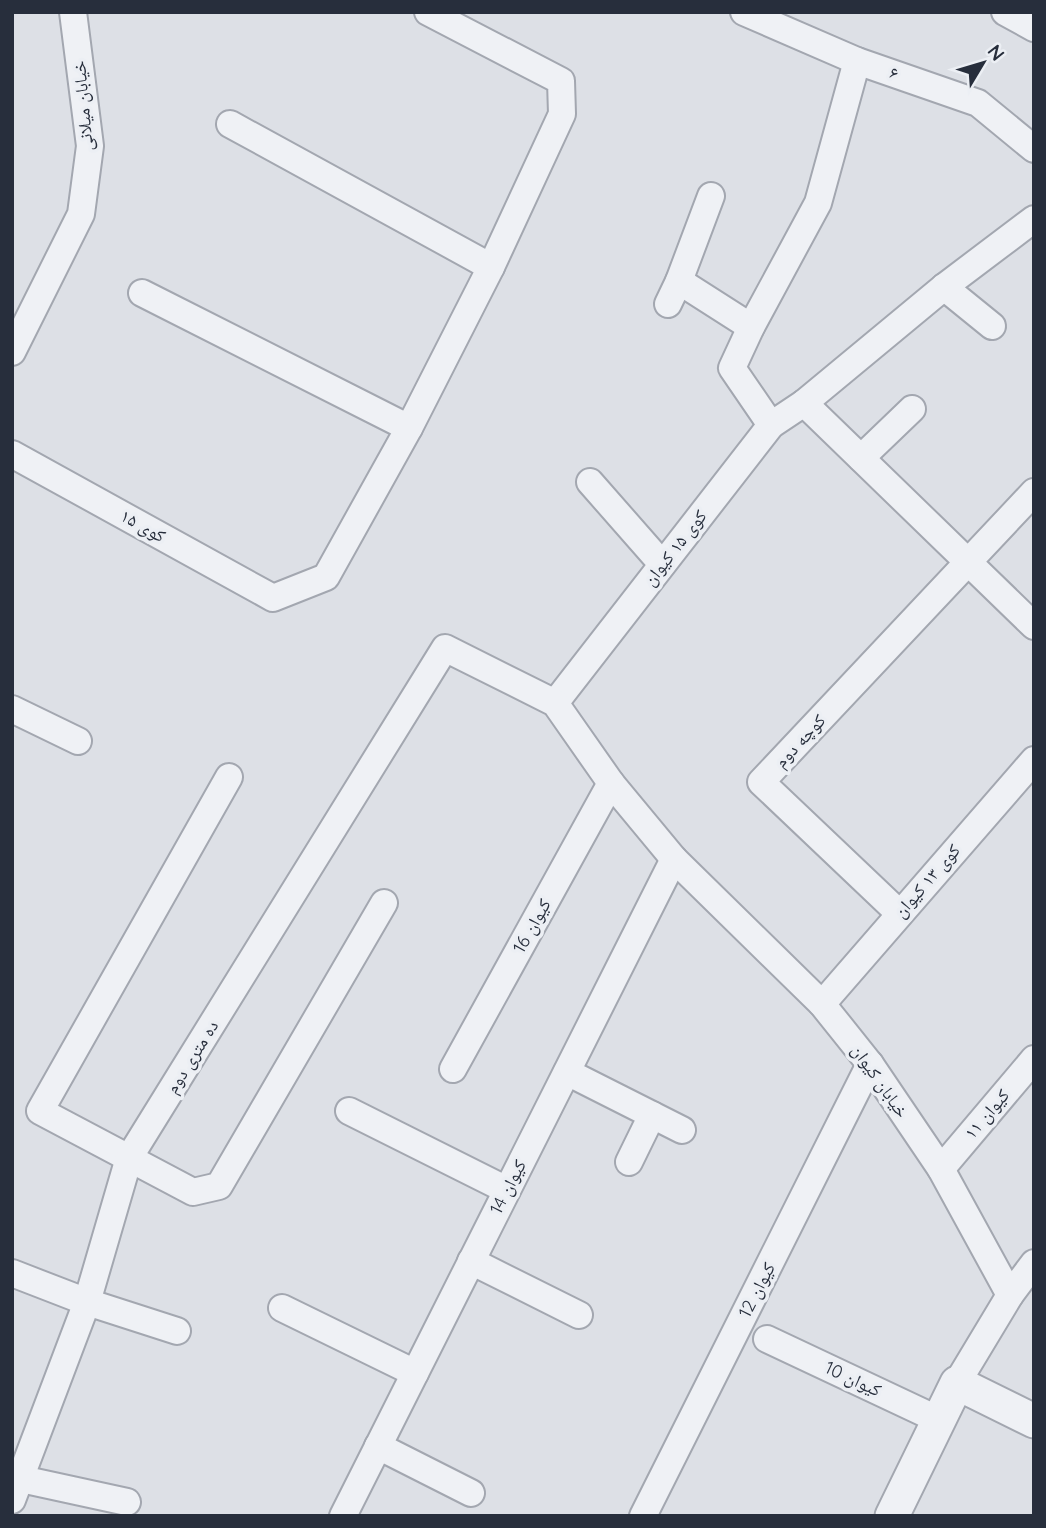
<svg xmlns="http://www.w3.org/2000/svg" width="1046" height="1528" font-family="Quicksand,'Noto Naskh Arabic',sans-serif">
<rect width="100%" height="100%" fill="#dde0e6"/>
<g fill="none" stroke-linecap="round" stroke-linejoin="round">
<g stroke="#a3a7b0" stroke-width="30">
<g id="minor">
<polyline points="744,12 857,61 978,103 1034,149"/>
<polyline points="1005,12 1034,28"/>
<polyline points="230,124 491,267"/>
<polyline points="711,196 679,281 751,327"/>
<polyline points="944,287 992,326"/>
<polyline points="142,293 409,428"/>
<polyline points="668,304 679,281"/>
<polyline points="12,352 81,214 90,146 73,12"/>
<polyline points="804,403 1034,626"/>
<polyline points="771,425 732,368 751,327 818,203 857,61"/>
<polyline points="12,454 273,598 326,577 409,428 491,267 562,114 561,81 428,12"/>
<polyline points="861,458 912,409"/>
<polyline points="590,482 662,564"/>
<polyline points="555,703 771,425 804,403 944,287 1034,219"/>
<polyline points="12,709 78,741"/>
<polyline points="229,777 40,1111 193,1192 219,1186 384,903"/>
<polyline points="899,913 761,782 1034,492"/>
<polyline points="822,1004 1034,760"/>
<polyline points="453,1069 611,783"/>
<polyline points="567,1072 682,1130"/>
<polyline points="349,1111 507,1190"/>
<polyline points="629,1162 652,1115"/>
<polyline points="941,1169 1034,1059"/>
<polyline points="471,1261 579,1315"/>
<polyline points="12,1273 87,1302 177,1331"/>
<polyline points="1010,1295 1034,1263"/>
<polyline points="282,1308 415,1373"/>
<polyline points="767,1339 939,1420"/>
<polyline points="378,1446 471,1493"/>
<polyline points="12,1477 127,1502"/>
<polyline points="12,1500 87,1302 129,1158 445,648 555,703 611,783 674,859 822,1004 870,1064 941,1169 1010,1295 957,1383"/>
<polyline points="343,1516 674,859"/>
<polyline points="643,1516 870,1064"/>
</g>
</g>
<g stroke="#a3a7b0" stroke-width="37">
<polyline id="tertiary" points="892,1516 957,1383 1034,1421"/>
</g>
<use href="#minor" stroke="#eff1f5" stroke-width="26"/>
<use href="#tertiary" stroke="#eff1f5" stroke-width="33"/>
</g>
<g text-anchor="middle" stroke-width="7" stroke-linejoin="round" paint-order="stroke">
<g font-size="18" fill="#272e3c" stroke="#eceff4">
<text transform="translate(894 73) rotate(19)" y="6">۶</text>
<text transform="translate(83 106) rotate(-95)" y="6">خیابان میلانی</text>
<text transform="translate(143 526) rotate(29)" y="6">کوی ۱۵</text>
<text transform="translate(675 548) rotate(-52)" y="6">کوی ۱۵ کیوان</text>
<text transform="translate(800 741) rotate(-47)" y="6">کوچه دوم</text>
<text transform="translate(927 881) rotate(-49)" y="6">کوی ۱۳ کیوان</text>
<text transform="translate(532 926) rotate(-61)" y="6">کیوان 16</text>
<text transform="translate(192 1057) rotate(-58)" y="6">ده متری دوم</text>
<text transform="translate(880 1081) rotate(55)" y="6">خیابان کیوان</text>
<text transform="translate(987 1114) rotate(-50)" y="6">کیوان ۱۱</text>
<text transform="translate(508 1187) rotate(-63)" y="6">کیوان 14</text>
<text transform="translate(757 1290) rotate(-63)" y="6">کیوان 12</text>
<text transform="translate(853 1379) rotate(25)" y="6">کیوان 10</text>
</g>
</g>
<rect width="1046" height="1528" fill="none" stroke="#272e3c" stroke-width="28"/>
<g transform="translate(983 63) rotate(52)" stroke="#eceff4" stroke-width="5" paint-order="stroke">
<path d="M0-5L12 26L0 18L-12 26Z" fill="#272e3c"/>
<text y="-10" font-size="19" font-weight="bold" text-anchor="middle" fill="#272e3c">N</text>
</g>
</svg>
